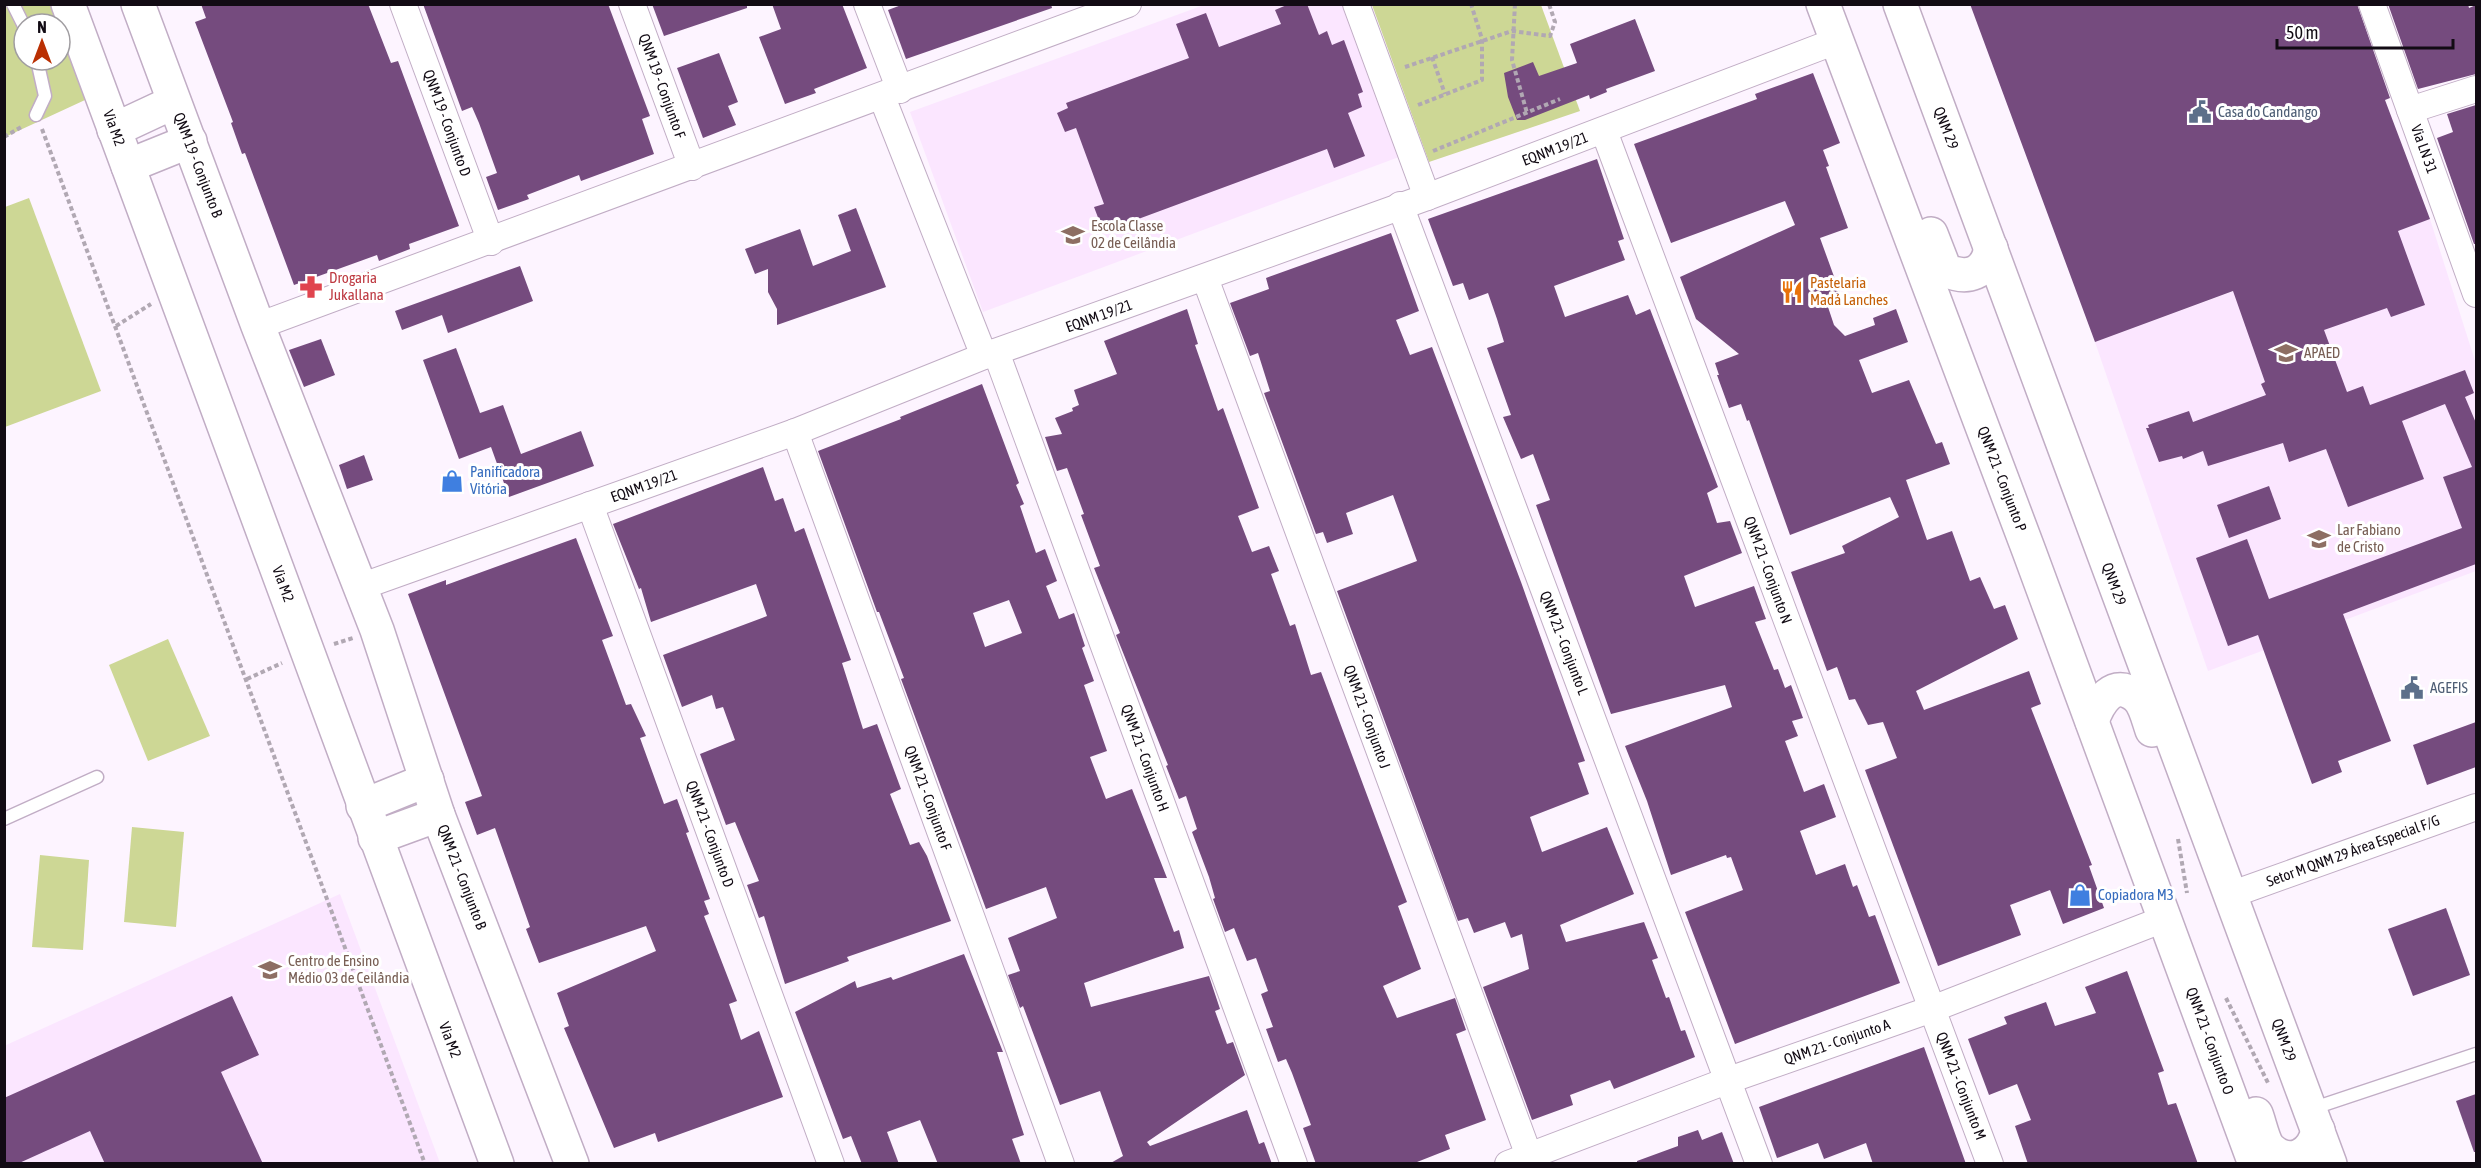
<svg xmlns="http://www.w3.org/2000/svg" width="2481" height="1168" font-family="'Asap Condensed',sans-serif">
<rect width="100%" height="100%" fill="#fdf4ff"/>
<g fill="#fbe6ff">
<polygon points="1204,5 1343,5 1399,157 983,312 910,112"/>
<polygon points="2430,219 2476,364 2476,571 2208,671 2095,342"/>
<polygon points="340,894 440,1163 5,1163 4,1046"/>
</g>
<g fill="#cdd795" fill-rule="evenodd">
<path d="M 4,5 L 64,5 L 98,94 L 5,137 ZM 24,24 L 60,24 L 60,60 L 24,60 Z"/>
<polygon points="1372,5 1541,5 1580,111 1429,162"/>
<polygon points="29,198 101,391 5,427 5,207"/>
<polygon points="168,639 210,736 148,761 109,665"/>
<polygon points="132,827 184,832 176,927 124,922"/>
<polygon points="40,855 89,860 83,950 32,947"/>
</g>
<g fill="#754b7e" fill-rule="evenodd">
<polygon points="201,4 368,4 391,63 398,61 459,226 409,244 410,249 379,261 377,255 294,285 245,153 242,154 231,123 233,122 195,22 206,18"/>
<polygon points="423,4 608,4 650,116 642,119 654,154 581,181 579,175 527,195 529,199 498,210 486,177 497,173 479,123 472,107 462,111"/>
<polygon points="652,4 747,4 747,8 664,36"/>
<polygon points="772,4 842,4 867,68 814,89 816,93 785,104 759,37 781,29"/>
<polygon points="904,4 1051,4 1052,8 906,59 888,10"/>
<polygon points="1289,4 1307,4 1319,35 1327,31 1332,45 1344,40 1363,92 1358,94 1362,107 1348,113 1365,156 1334,168 1327,149 1114,228 1113,224 1102,228 1094,207 1104,204 1076,128 1065,132 1057,113 1068,108 1066,103 1189,58 1176,24 1206,13 1219,47 1281,24 1275,10"/>
<polygon points="1970,4 2357,4 2390,98 2385,100 2430,219 2398,231 2425,305 2391,317 2387,308 2324,330 2347,392 2363,386 2370,405 2465,370 2474,393 2465,397 2476,423 2476,564 2343,614 2391,741 2338,761 2342,772 2312,784 2258,635 2228,646 2196,558 2247,539 2269,599 2462,528 2443,477 2472,467 2445,404 2402,421 2424,479 2348,507 2326,449 2289,462 2283,443 2208,466 2203,451 2183,459 2182,456 2159,462 2146,428 2149,428 2148,425 2189,411 2193,422 2266,395 2261,384 2265,382 2233,291 2095,342"/>
<polygon points="2388,4 2468,4 2469,8 2476,5 2476,74 2418,89"/>
<polygon points="1635,19 1655,71 1606,89 1607,92 1590,99 1589,95 1525,120 1517,120 1508,97 1504,73 1533,62 1539,76 1577,63 1570,44"/>
<polygon points="719,53 738,102 728,106 736,125 703,138 677,68"/>
<polygon points="1813,73 1840,143 1823,150 1829,166 1826,167 1848,228 1820,238 1840,293 1825,298 1834,325 1845,336 1875,325 1873,318 1896,309 1908,342 1859,360 1872,393 1909,380 1936,444 1942,442 1950,464 1906,480 1927,540 1952,531 1970,581 1980,577 1994,609 2005,605 2018,639 1916,691 1924,710 2029,671 2041,704 2031,708 2092,865 2089,866 2104,908 2063,924 2050,890 2010,905 2021,935 1938,966 1865,770 1897,758 1883,722 1868,725 1855,699 1849,700 1837,667 1827,671 1791,572 1845,553 1842,546 1899,517 1890,497 1790,535 1749,420 1747,421 1741,404 1729,408 1717,375 1719,375 1715,363 1739,354 1696,319 1680,277 1795,225 1785,201 1671,243 1634,144 1757,99 1755,94"/>
<polygon points="2476,105 2476,244 2474,244 2437,138 2453,132 2447,114"/>
<polygon points="1597,159 1624,239 1618,241 1625,260 1554,286 1565,317 1628,295 1636,315 1650,309 1718,487 1707,493 1717,523 1730,521 1742,553 1684,576 1695,607 1754,586 1766,619 1755,622 1774,670 1778,669 1785,688 1791,685 1803,718 1792,721 1798,736 1785,741 1804,792 1824,784 1836,817 1800,831 1816,875 1845,864 1853,887 1857,885 1869,917 1875,915 1900,983 1735,1044 1685,912 1743,890 1731,857 1727,858 1726,855 1671,875 1647,801 1625,746 1732,707 1725,685 1611,714 1536,505 1550,500 1533,454 1521,459 1503,417 1511,415 1487,348 1504,342 1497,319 1488,293 1469,300 1463,283 1453,286 1428,219"/>
<polygon points="856,208 886,287 777,325 777,309 768,292 768,269 755,274 745,249 800,229 813,266 851,251 838,215"/>
<polygon points="1391,233 1419,311 1396,320 1410,355 1432,347 1521,582 1585,761 1578,763 1589,794 1530,817 1542,852 1607,827 1634,894 1560,925 1566,942 1644,922 1658,958 1652,960 1666,998 1669,997 1681,1031 1685,1030 1695,1057 1614,1089 1610,1080 1570,1095 1573,1105 1532,1120 1483,987 1529,969 1522,934 1511,938 1505,922 1474,933 1468,918 1458,921 1337,591 1417,561 1393,495 1346,513 1353,534 1327,543 1323,532 1316,534 1264,393 1270,391 1258,353 1250,356 1230,303 1269,289 1266,278"/>
<polygon points="520,266 533,301 448,333 442,315 402,330 395,311"/>
<polygon points="1187,309 1198,344 1195,345 1218,411 1223,408 1259,508 1238,516 1252,552 1269,546 1279,571 1271,574 1290,626 1295,624 1311,675 1321,672 1407,902 1398,906 1421,969 1383,986 1397,1018 1455,998 1466,1030 1456,1034 1486,1120 1445,1135 1450,1149 1412,1164 1316,1164 1303,1128 1311,1125 1292,1073 1286,1059 1278,1062 1266,1029 1273,1027 1261,994 1268,991 1256,958 1247,961 1234,928 1225,932 1213,899 1215,898 1209,877 1192,832 1197,829 1186,796 1179,799 1166,766 1168,765 1116,635 1120,633 1094,568 1100,566 1081,515 1084,514 1067,468 1057,471 1045,437 1062,434 1055,418 1073,411 1072,408 1079,405 1074,390 1117,374 1104,341"/>
<polygon points="321,339 335,375 304,387 289,350"/>
<polygon points="456,348 480,413 503,405 521,454 581,431 594,466 509,497 491,447 459,459 423,360"/>
<path d="M 982,384 L 1019,483 L 1016,485 L 1024,504 L 1020,506 L 1036,553 L 1045,549 L 1057,581 L 1046,586 L 1059,619 L 1074,613 L 1085,646 L 1082,648 L 1094,681 L 1084,685 L 1107,751 L 1090,757 L 1106,799 L 1132,789 L 1167,878 L 1154,878 L 1174,932 L 1179,930 L 1184,948 L 1084,983 L 1091,1007 L 1209,976 L 1220,1009 L 1215,1011 L 1227,1044 L 1233,1042 L 1245,1075 L 1147,1142 L 1150,1146 L 1247,1110 L 1259,1144 L 1264,1142 L 1272,1164 L 1109,1164 L 1123,1156 L 1100,1091 L 1060,1105 L 1023,1006 L 1020,1008 L 1008,975 L 1020,971 L 1008,938 L 1057,918 L 1046,887 L 986,909 L 901,679 L 904,678 L 879,612 L 877,612 L 818,451 L 901,419 L 900,417 ZM 1009,600 L 1022,633 L 985,647 L 973,613 Z"/>
<polygon points="364,455 373,480 347,489 339,465"/>
<polygon points="763,467 775,501 783,498 795,532 804,528 851,660 842,663 863,729 877,724 901,789 890,794 910,845 919,842 927,856 951,921 847,957 849,961 785,984 764,916 759,918 747,885 759,881 735,822 726,825 700,754 735,740 723,707 716,709 712,695 682,707 663,655 767,616 756,584 651,622 641,588 639,589 613,524"/>
<polygon points="2269,486 2281,519 2229,538 2217,505"/>
<polygon points="576,538 613,636 602,640 626,705 631,704 646,736 640,738 664,804 677,799 689,832 686,833 710,899 704,901 709,914 704,916 737,1001 729,1004 741,1040 759,1031 783,1097 658,1142 655,1133 614,1148 564,1028 569,1026 557,993 656,951 646,926 539,963 526,929 530,927 495,828 477,835 465,802 482,796 408,594 446,580 446,585"/>
<polygon points="2476,722 2476,767 2427,785 2413,745"/>
<polygon points="2446,908 2470,975 2413,996 2388,929"/>
<polygon points="964,954 1003,1052 997,1052 1024,1135 1012,1139 1021,1164 938,1164 920,1120 887,1132 899,1164 862,1164 851,1136 843,1139 795,1012 855,981 857,988 891,977 893,980"/>
<polygon points="2127,971 2164,1071 2158,1073 2168,1105 2176,1103 2198,1164 2028,1164 2015,1126 2031,1120 2017,1084 1989,1095 1968,1039 2007,1024 2004,1017 2046,1002 2055,1026 2096,1013 2085,987"/>
<polygon points="232,996 259,1055 221,1072 263,1164 105,1164 90,1131 17,1164 4,1164 4,1098"/>
<polygon points="1924,1047 1966,1164 1873,1164 1866,1143 1824,1159 1818,1143 1777,1158 1759,1107"/>
<polygon points="2476,1094 2476,1152 2474,1152 2456,1101"/>
<polygon points="1698,1130 1702,1140 1722,1132 1734,1164 1637,1164 1637,1161 1678,1146 1678,1137"/>
</g>
<g fill="none" stroke-linecap="round" stroke-linejoin="round">
<g stroke="#c1adc5" stroke-width="15">
<g id="lane">
<polyline points="13,4 24,26"/>
<polyline points="36,115 45,96 37,60"/>
<polyline points="4,819 97,777"/>
<polyline points="2311,1109 2476,1054"/>
</g>
</g>
<g stroke="#c1adc5" stroke-width="28">
<g id="street">
<polyline points="403,4 491,242"/>
<polyline points="632,4 692,167"/>
<polyline points="867,4 900,90"/>
<polyline points="1356,4 1427,197"/>
<polyline points="2372,4 2476,294"/>
<polyline points="882,97 984,356"/>
<polyline points="2410,110 2476,89"/>
<polyline points="1604,131 1990,1164"/>
<polyline points="1400,205 1759,1164"/>
<polyline points="1205,278 1532,1164"/>
<polyline points="258,326 1128,4"/>
<polyline points="996,352 1294,1164"/>
<polyline points="795,432 1061,1164"/>
<polyline points="590,505 831,1164"/>
<polyline points="360,587 795,432 984,356 1427,197 1836,41"/>
<polyline points="2230,895 2476,807"/>
<polyline points="1508,1164 1729,1080 1932,1009 2164,919"/>
</g>
</g>
<g stroke="#c1adc5" stroke-width="36">
<g id="secondary">
<polyline points="68,4 497,1164"/>
<polyline points="138,4 258,326 377,630 438,815 572,1164"/>
<polyline points="1823,4 2029,551 2255,1164"/>
<polyline points="1900,4 2330,1164"/>
<polyline points="114,130 174,102"/>
<polyline points="128,166 190,141"/>
<path d="M 1931,234 L 1945,270 C 1968,280 1986,274 1991,248"/>
<path d="M 2092,721 C 2099,702 2113,678 2136,696 C 2145,703 2148,719 2152,730"/>
<polyline points="363,806 427,780"/>
<polyline points="375,838 438,815"/>
<path d="M 2256,1114 C 2260,1124 2263,1142 2270,1149 C 2291,1168 2313,1154 2318,1130"/>
</g>
</g>
<g stroke="#b1a8b3" stroke-width="4" stroke-dasharray="4.5 3" stroke-linecap="butt">
<polyline points="1515,4 1512,60 1527,113"/>
<polyline points="1432,57 1445,94"/>
<polyline points="1405,67 1512,31 1550,36 1555,22 1549,4"/>
<polyline points="1418,105 1482,80 1482,39 1471,4"/>
<polyline points="42,129 425,1164"/>
<polyline points="4,137 23,126"/>
<polyline points="1433,151 1560,99"/>
<polyline points="116,326 151,304"/>
<polyline points="334,644 353,638"/>
<polyline points="247,679 282,663"/>
<polyline points="2178,839 2187,893"/>
<polyline points="2226,998 2269,1085"/>
</g>
<use href="#lane" stroke="#fff" stroke-width="12"/>
<use href="#street" stroke="#fff" stroke-width="26"/>
<use href="#secondary" stroke="#fff" stroke-width="33"/>
</g>
<defs>
<g id="civic-bare" transform="scale(1.8)"><path d="M-.6-6.5H3V-4.5H.6V-3L4-1V1h2V6H-6V1h2V-1L-.6-3ZM-1.2 2.5V6h2.4V2.5Z" fill="#5c6f8a" stroke="#fff" stroke-width="2.5" paint-order="stroke"/></g>
<g id="school-bare" transform="scale(1.8)"><path d="M0-5L7-2L0 1L-7-2ZM-4 1L0 2.5L4 1V4Q0 6-4 4Z" fill="#8d6e63" stroke="#fff" stroke-width="2.5" paint-order="stroke"/></g>
<g id="pharmacy-bare" transform="scale(1.8)"><path d="M-2-6h4v4h4v4h-4v4h-4v-4h-4v-4h4Z" fill="#e0444e" stroke="#fff" stroke-width="2.5" paint-order="stroke"/></g>
<g id="restaurant-bare" transform="scale(1.8)"><path d="M-5-6h1v4h1v-4h1v4h1v-4h1v5L-1.5 .5V6h-2V.5L-5-1ZM5-6V6H3V1.5H1.5Q1.5-4 5-6Z" fill="#e8710a" stroke="#fff" stroke-width="2.5" paint-order="stroke"/></g>
<g id="shop-bare" transform="scale(1.8)"><path d="M-5-2.5h2.3a2.7 3.5 0 0 1 5.4 0H5L5.5 6h-11ZM-1.5-2.5h3a1.5 2.3 0 0 0-3 0Z" fill="#3f7fe0" stroke="#fff" stroke-width="2.5" paint-order="stroke"/></g>
</defs>
<g fill-rule="evenodd">
<use href="#civic-bare" x="2200" y="112"/>
<use href="#school-bare" x="1073" y="235"/>
<use href="#pharmacy-bare" x="311" y="287"/>
<use href="#restaurant-bare" x="1792" y="292"/>
<use href="#school-bare" x="2286" y="353"/>
<use href="#shop-bare" x="452" y="481"/>
<use href="#school-bare" x="2319" y="539"/>
<use href="#civic-bare" x="2412" y="688"/>
<use href="#shop-bare" x="2080" y="895"/>
<use href="#school-bare" x="270" y="970"/>
</g>
<g text-anchor="middle" stroke-width="6" stroke-linejoin="round" paint-order="stroke">
<g font-size="15" fill="#120b14" stroke="#fff">
<text transform="translate(662 86) rotate(70)" y="5">QNM 19 - Conjunto F</text>
<text transform="translate(447 123) rotate(70)" y="5">QNM 19 - Conjunto D</text>
<text transform="translate(114 128) rotate(70)" y="5">Via M2</text>
<text transform="translate(1946 128) rotate(69)" y="5">QNM 29</text>
<text transform="translate(1555 149) rotate(-21)" y="5">EQNM 19/21</text>
<text transform="translate(2424 149) rotate(70)" y="5">Via LN 31</text>
<text transform="translate(198 165) rotate(69)" y="5">QNM 19 - Conjunto B</text>
<text transform="translate(1099 316) rotate(-20)" y="5">EQNM 19/21</text>
<text transform="translate(2002 479) rotate(69)" y="5">QNM 21 - Conjunto P</text>
<text transform="translate(644 486) rotate(-20)" y="5">EQNM 19/21</text>
<text transform="translate(1768 570) rotate(70)" y="5">QNM 21 - Conjunto N</text>
<text transform="translate(283 584) rotate(70)" y="5">Via M2</text>
<text transform="translate(2114 584) rotate(70)" y="5">QNM 29</text>
<text transform="translate(1564 643) rotate(69)" y="5">QNM 21 - Conjunto L</text>
<text transform="translate(1367 717) rotate(70)" y="5">QNM 21 - Conjunto J</text>
<text transform="translate(1145 758) rotate(70)" y="5">QNM 21 - Conjunto H</text>
<text transform="translate(928 798) rotate(70)" y="5">QNM 21 - Conjunto F</text>
<text transform="translate(710 834) rotate(70)" y="5">QNM 21 - Conjunto D</text>
<text transform="translate(2353 851) rotate(-20)" y="5">Setor M QNM 29 Área Especial F/G</text>
<text transform="translate(462 877) rotate(69)" y="5">QNM 21 - Conjunto B</text>
<text transform="translate(450 1040) rotate(69)" y="5">Via M2</text>
<text transform="translate(2284 1040) rotate(70)" y="5">QNM 29</text>
<text transform="translate(2210 1041) rotate(70)" y="5">QNM 21 - Conjunto O</text>
<text transform="translate(1837 1042) rotate(-19)" y="5">QNM 21 - Conjunto A</text>
<text transform="translate(1961 1086) rotate(69)" y="5">QNM 21 - Conjunto M</text>
</g>
<g font-size="15" fill="#4e5e75" stroke="#fff" text-anchor="start">
<text x="2218" y="117">Casa do Candango</text>
<text x="2430" y="693">AGEFIS</text>
</g>
<g font-size="15" fill="#785e54" stroke="#fff" text-anchor="start">
<text x="1091" y="231">Escola Classe<tspan x="1091" dy="17">02 de Ceilândia</tspan></text>
<text x="2304" y="358">APAED</text>
<text x="2337" y="535">Lar Fabiano<tspan x="2337" dy="17">de Cristo</tspan></text>
<text x="288" y="966">Centro de Ensino<tspan x="288" dy="17">Médio 03 de Ceilândia</tspan></text>
</g>
<g font-size="15" fill="#be3a42" stroke="#fff" text-anchor="start">
<text x="329" y="283">Drogaria<tspan x="329" dy="17">Jukallana</tspan></text>
</g>
<g font-size="15" fill="#c56008" stroke="#fff" text-anchor="start">
<text x="1810" y="288">Pastelaria<tspan x="1810" dy="17">Madá Lanches</tspan></text>
</g>
<g font-size="15" fill="#366cbe" stroke="#fff" text-anchor="start">
<text x="470" y="477">Panificadora<tspan x="470" dy="17">Vitória</tspan></text>
<text x="2098" y="900">Copiadora M3</text>
</g>
</g>
<rect width="2481" height="1168" fill="none" stroke="#120b14" stroke-width="12"/>
<g transform="translate(42 42)"><circle r="28" fill="#ffffff" stroke="#a09da1" stroke-width="1.5"/>
<path d="M0-4.5L10 22L0 15L-10 22Z" fill="#ba3003"/>
<text y="-9" font-size="16" font-weight="bold" text-anchor="middle" fill="#120b14">N</text>
</g>
<path d="M2277 39v9h176v-9" fill="none" stroke="#120b14" stroke-width="3"/>
<text x="2286" y="39" font-size="18" fill="#120b14" stroke="#ffffff" stroke-width="4.5" paint-order="stroke">50 m</text>
</svg>
